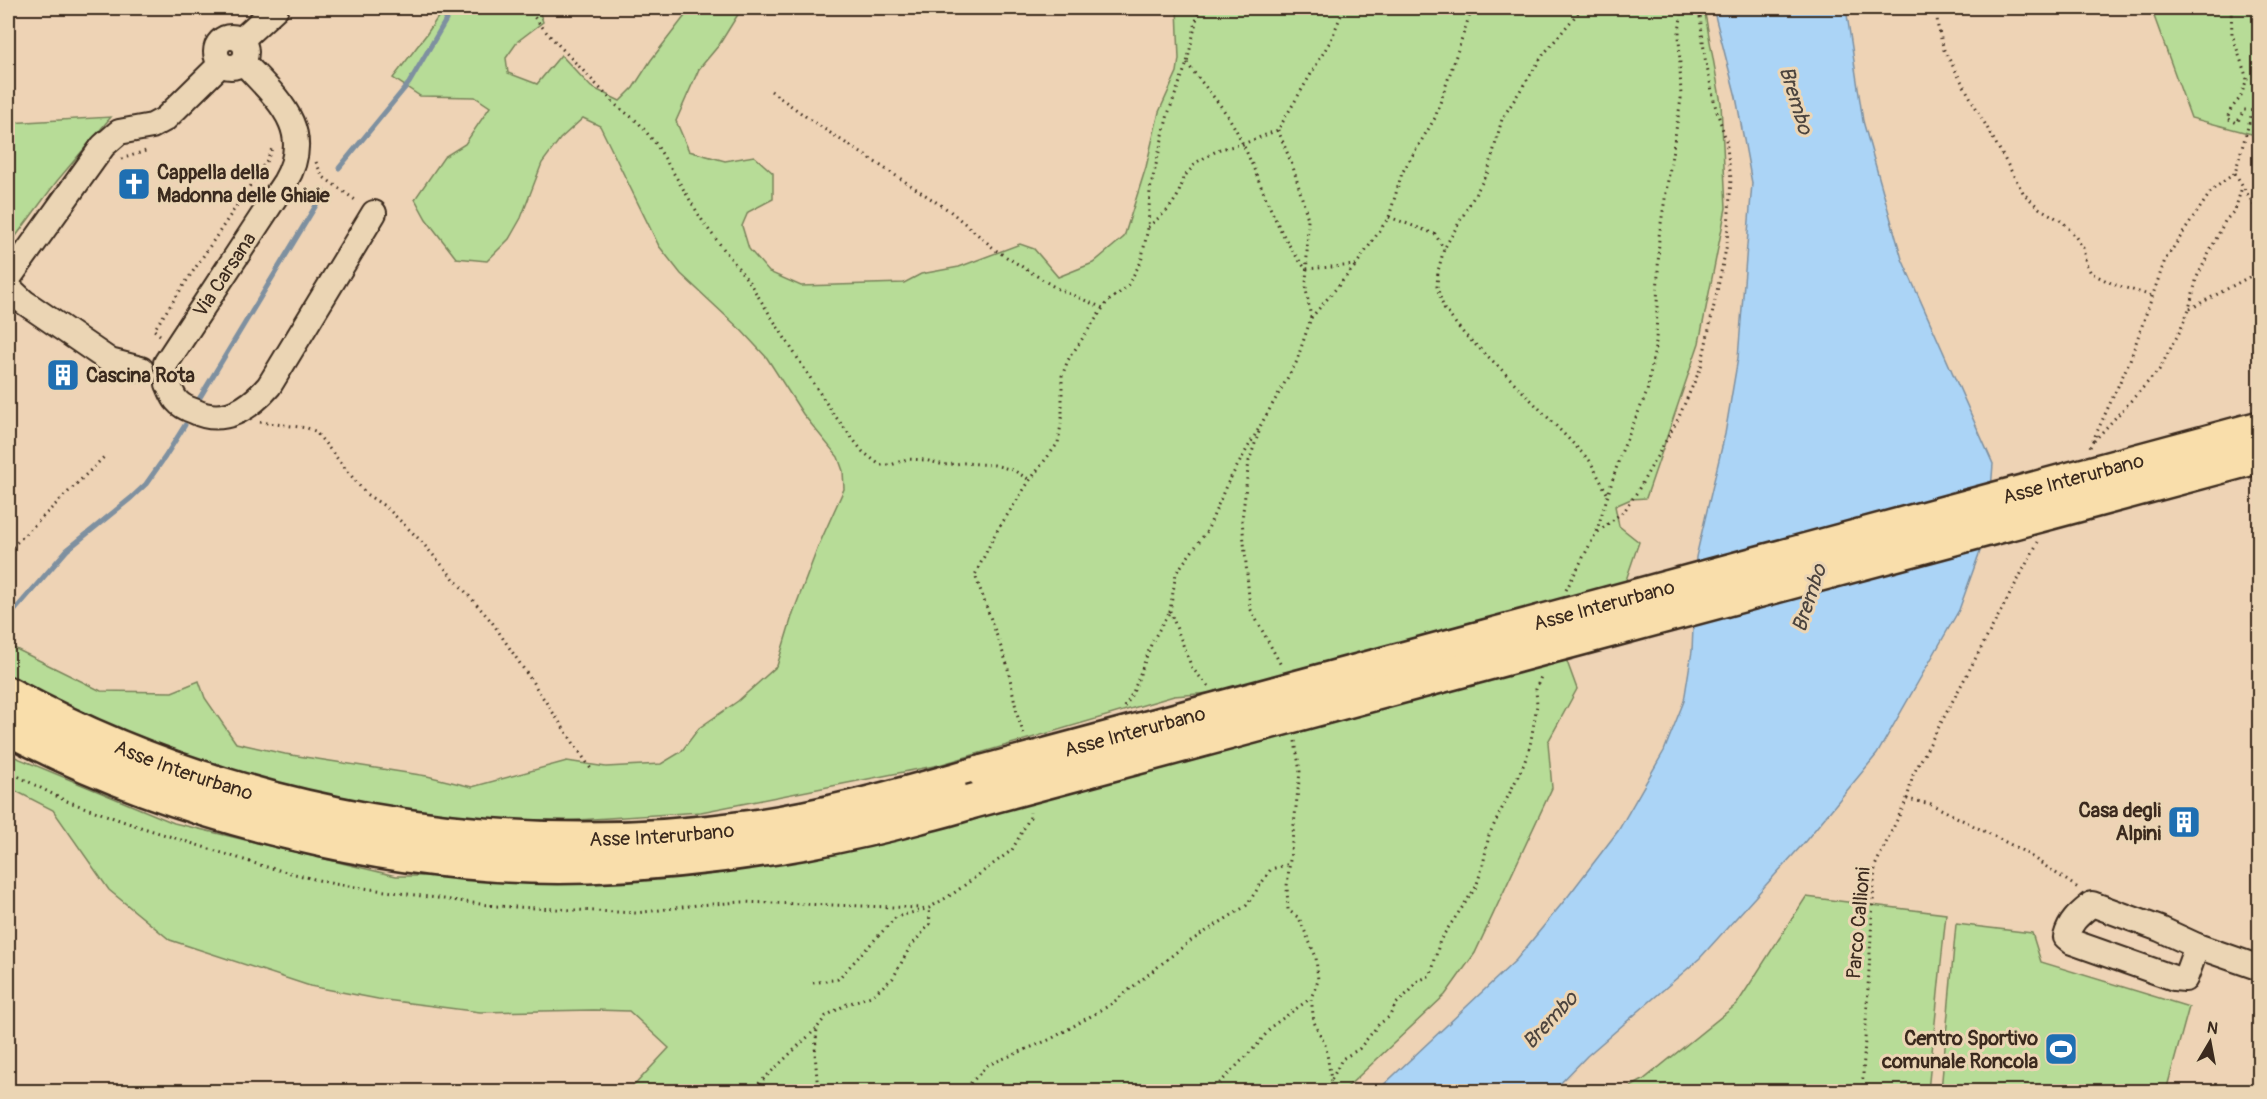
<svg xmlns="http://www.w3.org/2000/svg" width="2267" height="1099" font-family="Pangolin,sans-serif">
<rect width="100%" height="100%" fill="#eed3b5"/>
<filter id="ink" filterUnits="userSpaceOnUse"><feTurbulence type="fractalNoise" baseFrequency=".0167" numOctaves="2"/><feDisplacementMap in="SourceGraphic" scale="12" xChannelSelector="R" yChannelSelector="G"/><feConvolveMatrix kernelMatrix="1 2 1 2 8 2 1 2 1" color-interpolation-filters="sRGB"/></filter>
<g filter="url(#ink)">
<g fill="#b7dc97" stroke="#79835a" stroke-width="1.5">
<polygon points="444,8 538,8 543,22 518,41 506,58 508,73 537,84 561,55 591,87 620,101 633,88 651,60 691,8 742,8 719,45 699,69 676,121 689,151 725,161 754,156 773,173 773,199 748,212 742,226 749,249 769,272 801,286 904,283 921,274 959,267 1020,244 1034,249 1058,277 1093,263 1124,237 1146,167 1159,112 1177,72 1179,59 1177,8 1704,8 1721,103 1726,208 1699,343 1646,498 1631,499 1615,506 1619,526 1639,542 1625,583 1210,693 1174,696 939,765 701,812 531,823 394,808 261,780 115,730 8,677 8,645 101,691 172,692 199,681 205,698 236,743 285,754 427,776 472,787 567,761 606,767 661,764 681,752 699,728 738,701 777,666 793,613 818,547 844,489 843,471 838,457 803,414 767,358 742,331 681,274 659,246 600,126 583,118 560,139 542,163 521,218 509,239 487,261 456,258 426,219 415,199 444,157 465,144 490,107 475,97 420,96 393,78 426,35"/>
<polygon points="2151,8 2259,8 2259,136 2191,118"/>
<polygon points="111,117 57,181 13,240 8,235 8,123"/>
<polygon points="1565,656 1577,689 1548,742 1552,788 1475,953 1445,995 1342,1092 629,1091 669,1048 629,1011 594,1010 480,1012 378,999 310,986 170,940 109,890 53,810 8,787 8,754 174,823 396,876 656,876"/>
<polygon points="1806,897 1946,914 1928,1091 1623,1091 1643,1080 1737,1004"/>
<polygon points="1956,924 2032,933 2041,962 2189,1007 2166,1091 1941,1091"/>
</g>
<polygon fill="#abd4f6" stroke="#7e90a0" stroke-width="1.5" points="1713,8 1846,8 1863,121 1902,259 1993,464 1988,529 1959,610 1877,754 1803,844 1700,958 1587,1056 1553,1091 1376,1092 1516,960 1569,895 1618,831 1664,751 1684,701 1692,651 1696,557 1725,434 1738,358 1752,183 1736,97"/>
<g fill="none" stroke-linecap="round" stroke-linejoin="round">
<g stroke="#7e90a0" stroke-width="5">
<polyline points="339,168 409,83 453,8"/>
<polyline points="199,399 324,192"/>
<polyline points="8,618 67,550 131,498 146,484 165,457 185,425"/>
</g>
<g stroke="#3b2a1e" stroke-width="28">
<g id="minor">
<circle cx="231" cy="52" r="15"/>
<polyline points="241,40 276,8"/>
<polyline points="8,279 103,146 119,132 152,126 165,119 221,64"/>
<polyline points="8,287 24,302 110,361 141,369"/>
<path id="s1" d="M 166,363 L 285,182 C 316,129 276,98 243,62"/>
<path d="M 168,384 C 171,390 173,397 177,401 C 181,406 188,409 194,411 C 223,426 250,408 269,386 L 374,213"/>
<path d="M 2092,904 L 2160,929 L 2197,946 L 2185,979 L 2174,978 L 2072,942 L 2066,937 C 2070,921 2080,914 2092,904 Z"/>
<polyline points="2197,946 2260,968"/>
</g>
</g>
<g stroke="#3b2a1e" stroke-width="38">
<g id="highway">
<path id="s2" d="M 8,694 C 234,817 497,863 753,827 C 831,816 908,793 984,772"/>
<path d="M 8,728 C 175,816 398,872 588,866 C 661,863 734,855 806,842 C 843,835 880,827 917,817 C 935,812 953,808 970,802"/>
</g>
</g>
<g stroke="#3b2a1e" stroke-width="3" stroke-dasharray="1.5 4.5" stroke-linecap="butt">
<polyline points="527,8 548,34 617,106 638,122 656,144 705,225 749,282 832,412 863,452 880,465 891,465 907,459 925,460 944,465 964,463 994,465 1013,470 1030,480"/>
<polyline points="1582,8 1543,55 1502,119 1488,172 1444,249 1438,271 1437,287 1444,309 1465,335 1496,364 1590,461 1609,497"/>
<polyline points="1936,8 1938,27 1944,50 2024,194 2039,208 2063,222 2075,236 2083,248 2086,264 2091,273 2113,284 2152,296"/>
<polyline points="2231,8 2232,34 2247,79 2240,98 2231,109 2227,118 2237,123 2244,110 2260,111"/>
<polyline points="2257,8 2260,14"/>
<path d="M 1187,63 C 1204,87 1225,107 1238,134 C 1261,179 1273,229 1306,269 L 1356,265 L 1389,217 L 1402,173 L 1435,118 L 1472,8"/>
<polyline points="771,91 812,121 950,211 997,251 1056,288 1103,308"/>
<polyline points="121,159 149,150"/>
<polyline points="316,162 322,176 358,202"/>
<polyline points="2235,173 2260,215"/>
<polyline points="1389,217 1435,234 1444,249"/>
<polyline points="1148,227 1168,210 1177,197 1185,176 1197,162 1220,149 1243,144 1278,130 1331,40 1344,8"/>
<polyline points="2190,309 2260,271"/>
<polyline points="1311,318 1356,265"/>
<polyline points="160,335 154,330 267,160 273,146"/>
<polyline points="260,422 307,428 315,431 366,494 386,507 419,539 492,622 591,769"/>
<polyline points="1259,432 1249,461 1242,520 1250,608 1282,667"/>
<polyline points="2094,441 2159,370 2180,331 2189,309 2197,277 2225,221 2235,210 2242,187"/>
<polyline points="2090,447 2130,360 2165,260 2212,190 2235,173 2260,84"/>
<polyline points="1598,532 1625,510 1637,492 1677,421 1701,367 1727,244 1731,179 1726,140 1715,105 1705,58 1699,8"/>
<polyline points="8,551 104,457"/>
<polyline points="1566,590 1596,533 1621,453 1647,392 1656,342 1659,236 1681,99 1679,33 1682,8"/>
<polyline points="1208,686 1192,668 1170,611 1176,573 1207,531 1226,486 1296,363 1311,318 1306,289 1308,219 1293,167 1278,130"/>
<polyline points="1125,707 1134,690 1152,642 1170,611"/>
<polyline points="1024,734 1018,718 1007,664 975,575 995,534 1030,480 1058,443 1062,418 1062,376 1068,360 1107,302 1126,288 1141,262 1148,228 1150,190 1168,114 1187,63 1199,8"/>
<polyline points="1295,741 1300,772 1287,886 1288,910 1299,918 1316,957 1318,981 1311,998 1314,1022 1326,1047 1331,1080 1323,1092"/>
<polyline points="8,771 64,800 128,823 263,866 334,884 495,906 636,913 698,905 742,902 921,908"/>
<polyline points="1907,799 1913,775 2038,542"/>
<polyline points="813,983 838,979 896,917 929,908 954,893 1012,850 1030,817 1030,812"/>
<polyline points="1332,1079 1342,1059 1359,1049 1379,1024 1389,1017 1396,1004 1410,991 1416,982 1431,975 1440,940 1476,887 1483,865 1489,835 1524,764 1530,746 1537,705 1536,689 1542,674"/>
<polyline points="750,1092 816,1029"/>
<polyline points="818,1092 815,1053 817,1028 826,1016 847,1004 871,996 893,978 910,947 930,924 929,908"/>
<polyline points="962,1092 988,1065 1051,1039 1110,1005 1189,942 1246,906 1271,869 1290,864"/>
<polyline points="1211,1092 1258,1044 1272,1026 1311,998"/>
<polyline points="1862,1092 1875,866 1907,799 1931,804 2023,851 2078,888"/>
</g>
<use href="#minor" stroke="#ebd5b4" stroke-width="24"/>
<use href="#highway" stroke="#f9deab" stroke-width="33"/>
<g stroke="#3b2a1e" stroke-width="38" stroke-linecap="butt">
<g id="highway-bridge">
<path id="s3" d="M 984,772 L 2260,428"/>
<polyline points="970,802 2260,456"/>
</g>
</g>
<use href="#highway-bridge" stroke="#f9deab" stroke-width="33"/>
</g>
</g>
<defs>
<g id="church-square" transform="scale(1.725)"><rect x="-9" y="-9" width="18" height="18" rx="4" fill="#1f6fb2" stroke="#ebd5b4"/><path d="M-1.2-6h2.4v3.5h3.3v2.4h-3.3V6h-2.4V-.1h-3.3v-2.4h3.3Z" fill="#fff"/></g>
<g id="building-square" transform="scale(1.725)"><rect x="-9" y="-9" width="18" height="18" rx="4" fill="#1f6fb2" stroke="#ebd5b4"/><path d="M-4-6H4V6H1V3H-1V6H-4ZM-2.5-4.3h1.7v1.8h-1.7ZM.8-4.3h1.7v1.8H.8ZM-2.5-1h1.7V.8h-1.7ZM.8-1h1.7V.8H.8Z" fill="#fff"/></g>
<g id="stadium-square" transform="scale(1.725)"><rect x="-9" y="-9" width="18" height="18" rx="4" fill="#1f6fb2" stroke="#ebd5b4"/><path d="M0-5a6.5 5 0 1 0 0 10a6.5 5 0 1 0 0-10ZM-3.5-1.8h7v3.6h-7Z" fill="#fff"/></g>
</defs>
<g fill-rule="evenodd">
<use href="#church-square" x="134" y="184"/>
<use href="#building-square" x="63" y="375"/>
<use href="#building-square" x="2184" y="822"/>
<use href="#stadium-square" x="2061" y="1049"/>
</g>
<g text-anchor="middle" stroke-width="6" stroke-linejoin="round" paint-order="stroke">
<g font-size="20" font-weight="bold" fill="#3b2a1e" stroke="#ebd5b4" text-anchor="start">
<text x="157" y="179">Cappella della<tspan x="157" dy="23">Madonna delle Ghiaie</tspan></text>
<text x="86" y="382">Cascina Rota</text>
<text x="2161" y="817" text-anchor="end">Casa degli<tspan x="2161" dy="23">Alpini</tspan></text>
<text x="2038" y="1045" text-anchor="end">Centro Sportivo<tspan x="2038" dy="23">comunale Roncola</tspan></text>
</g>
<g font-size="20" fill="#3b2a1e" stroke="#ebd5b4">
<text dy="7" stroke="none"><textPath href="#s1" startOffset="106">Via Carsana</textPath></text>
<text dy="7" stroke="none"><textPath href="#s3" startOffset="1128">Asse Interurbano</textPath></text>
<text dy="7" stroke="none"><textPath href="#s3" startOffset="642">Asse Interurbano</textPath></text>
<text dy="7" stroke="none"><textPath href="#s3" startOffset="156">Asse Interurbano</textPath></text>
<text dy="7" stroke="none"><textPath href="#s2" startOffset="192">Asse Interurbano</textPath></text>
<text dy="7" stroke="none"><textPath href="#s2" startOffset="678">Asse Interurbano</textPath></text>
<text transform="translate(1858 923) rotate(-85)" y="7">Parco Callioni</text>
</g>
<g font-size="21" font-style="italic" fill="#4c443e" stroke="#ebd5b4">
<text transform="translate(1796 100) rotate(73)" y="7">Brembo</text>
<text transform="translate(1809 598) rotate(-72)" y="7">Brembo</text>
<text transform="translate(1550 1020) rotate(-47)" y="7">Brembo</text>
</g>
</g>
<rect width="2267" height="1099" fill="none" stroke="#ebd5b4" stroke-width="30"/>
<rect x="15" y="15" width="2237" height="1069" fill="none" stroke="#3b2a1e" stroke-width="2" filter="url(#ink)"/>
<g transform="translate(2210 1042) rotate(10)" stroke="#ebd5b4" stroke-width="4.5" paint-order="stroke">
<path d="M0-4.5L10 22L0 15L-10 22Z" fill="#3b2a1e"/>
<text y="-9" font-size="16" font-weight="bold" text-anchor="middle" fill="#3b2a1e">N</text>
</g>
</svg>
